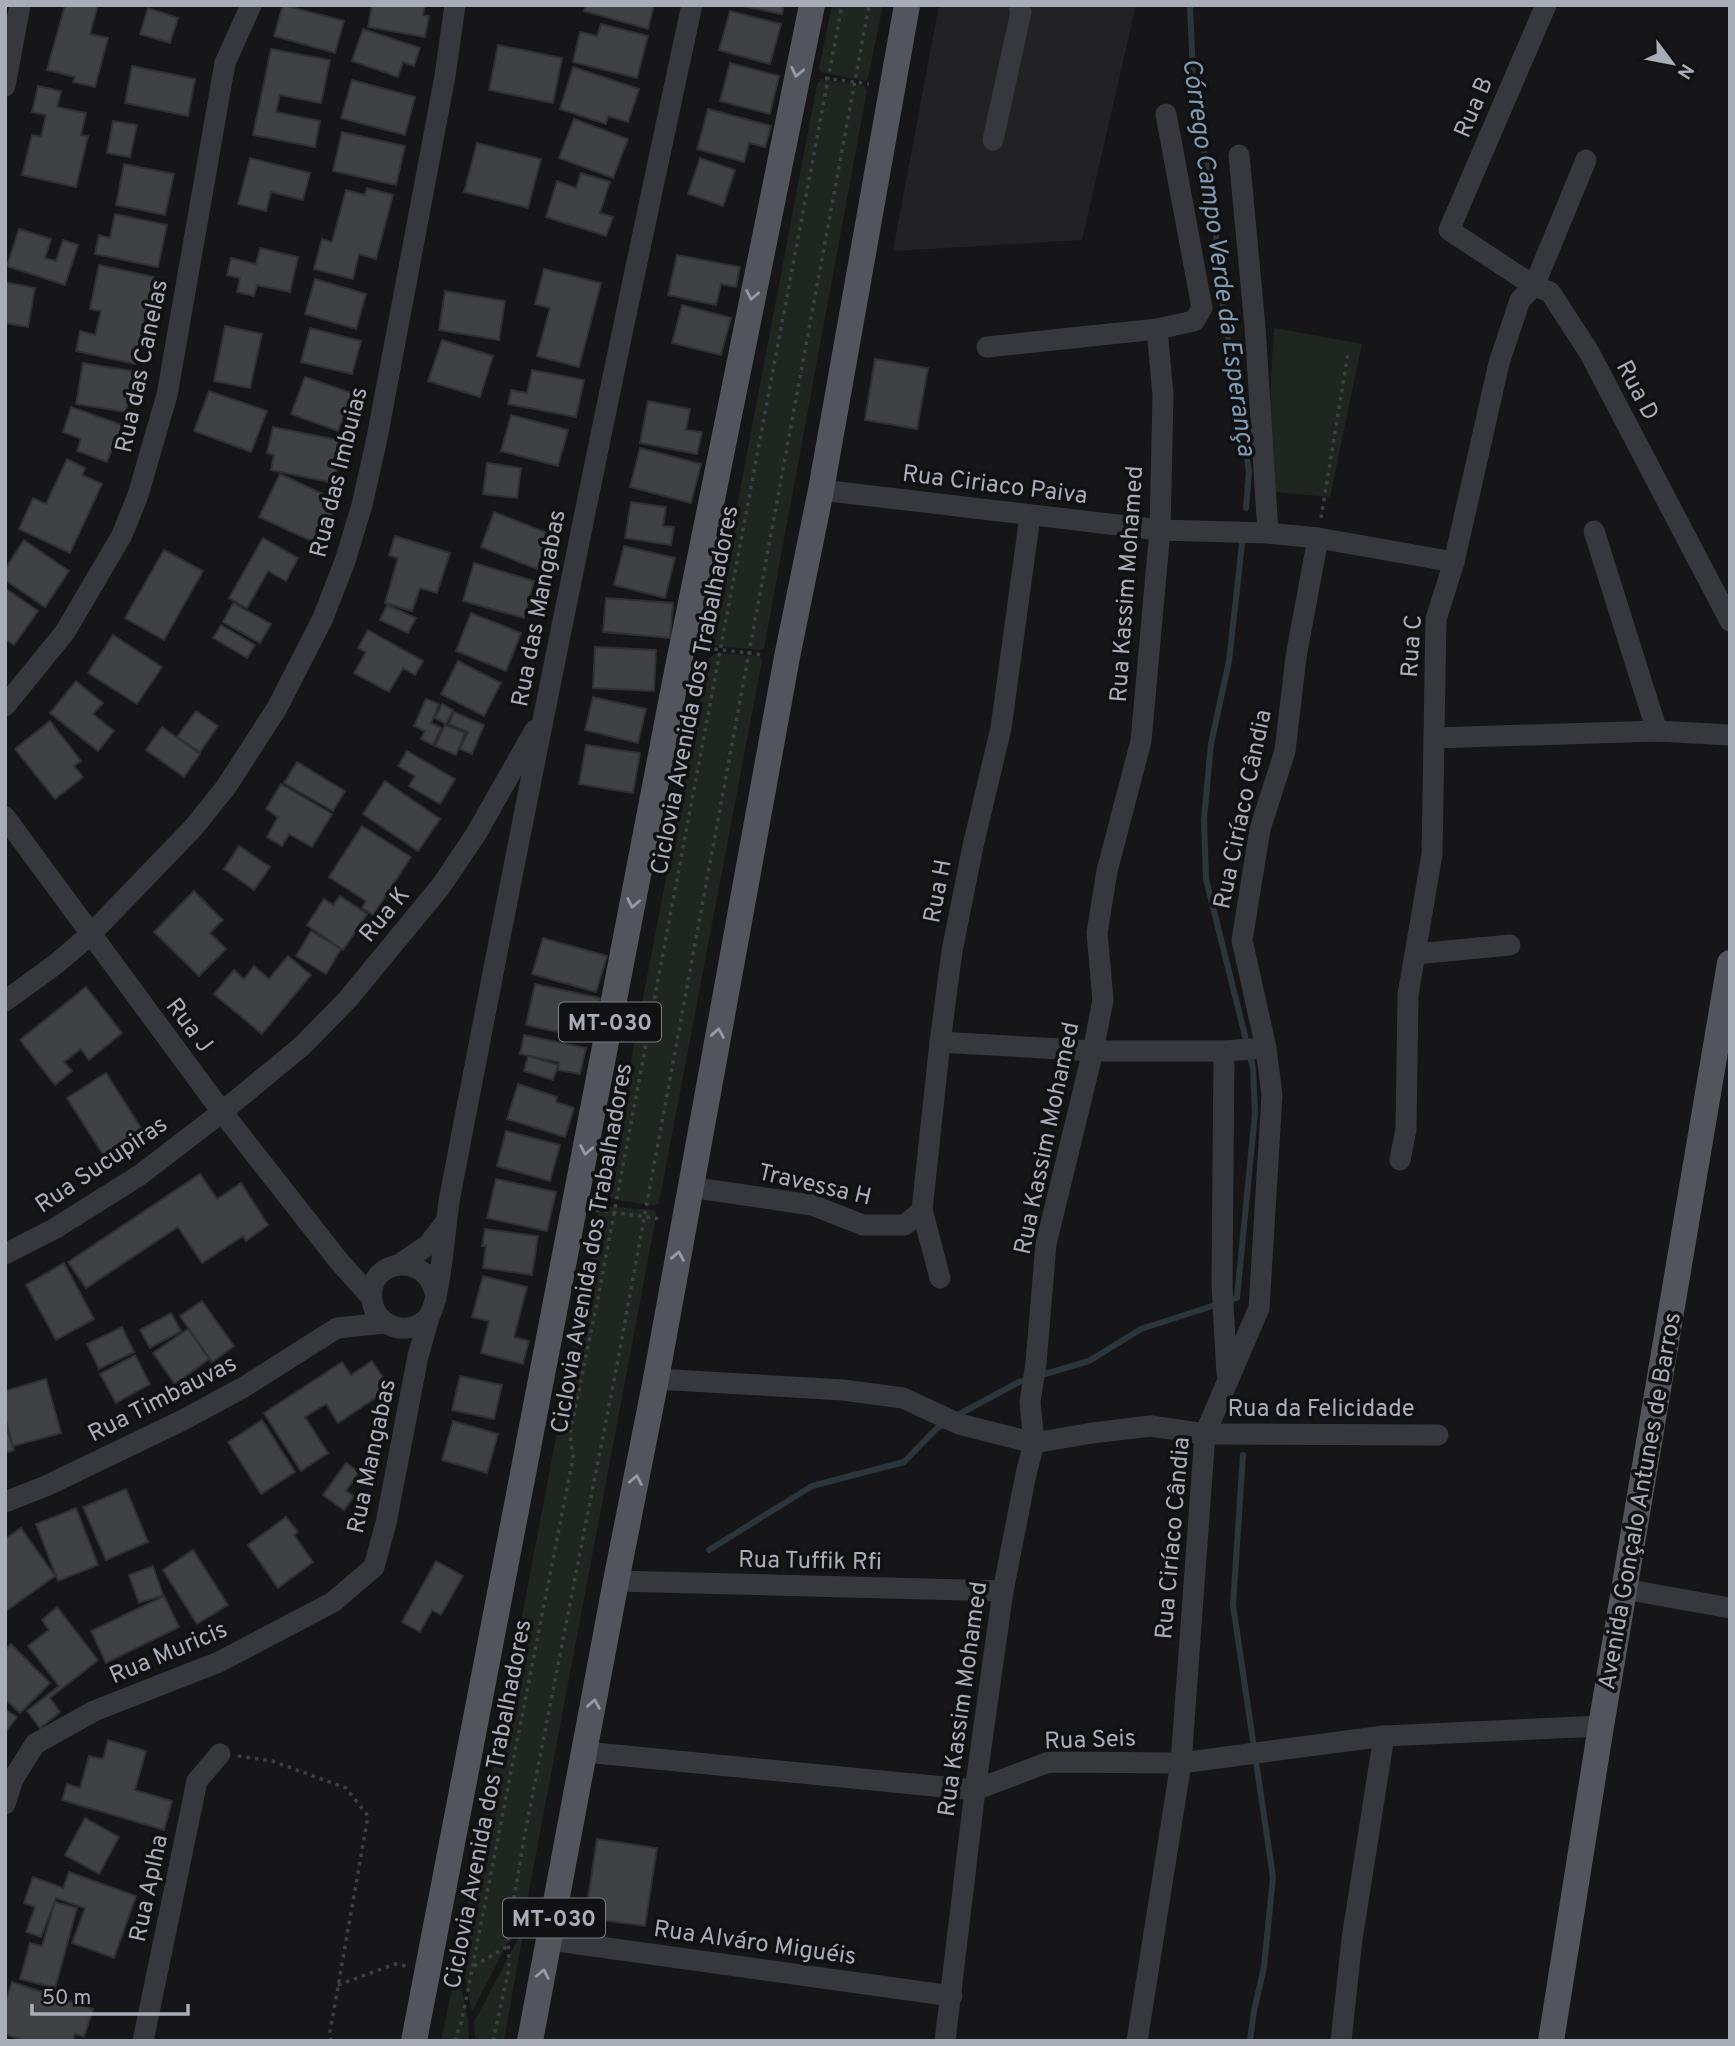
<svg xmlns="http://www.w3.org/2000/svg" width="1735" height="2046" font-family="Overpass,sans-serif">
<rect width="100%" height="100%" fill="#161618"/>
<polygon fill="#222225" points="939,5 1136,5 1082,240 893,251"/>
<g fill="#1e261f">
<polygon points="832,5 883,5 868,78 865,81 821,72 819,68"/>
<polygon points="821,79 864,86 867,91 764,648 761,650 714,646 711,643 817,84"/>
<polygon points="1274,328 1362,344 1330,497 1265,491"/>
<polygon points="717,653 759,656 762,661 659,1203 654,1206 607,1198 605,1196 708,659"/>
<polygon points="600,1206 655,1210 656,1217 526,1907 472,2012 459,1947"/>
<polygon points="524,1928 504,2041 475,2041 474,2022"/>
<polygon points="457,1965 468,2020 469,2041 441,2041"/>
</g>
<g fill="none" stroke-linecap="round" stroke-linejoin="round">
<g stroke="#2c353c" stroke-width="6">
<polyline points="1190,5 1194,100 1212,193 1222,298 1249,472 1246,508"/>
<polyline points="1038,1376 1089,1361 1141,1329 1237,1298 1255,1113 1253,1068 1206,879 1204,819 1211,744 1229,661 1242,544"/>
<polyline points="954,1417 1019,1382 1028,1379"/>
<polyline points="1243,1455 1233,1605 1273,1877 1264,1967 1254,2011 1250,2041"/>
<polyline points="709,1550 812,1486 904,1462 936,1429 945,1423"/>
</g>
</g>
<g fill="#404145" stroke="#303034" stroke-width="2">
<polygon points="65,5 98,5 90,34 108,38 95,87 73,82 75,77 47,70"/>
<polygon points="283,5 344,21 335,53 274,36"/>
<polygon points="372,5 425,5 423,15 429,16 425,37 368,27"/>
<polygon points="586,5 654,5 648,29 584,11"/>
<polygon points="737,5 784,5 782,14"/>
<polygon points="148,8 178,18 170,43 140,34"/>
<polygon points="730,11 781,24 770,64 719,50"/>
<polygon points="601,24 648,36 637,78 573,62 580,32 597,36"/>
<polygon points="363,29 420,48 414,66 403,62 398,77 352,61"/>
<polygon points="498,45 562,58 553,103 489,90"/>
<polygon points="271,49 330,60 321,103 280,95 276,112 320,121 315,147 253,135"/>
<polygon points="730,63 779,76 770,114 720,101"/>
<polygon points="132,66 195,79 188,116 125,103"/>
<polygon points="573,67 639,89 628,122 608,116 606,124 560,109"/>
<polygon points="352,80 415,97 405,135 341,118"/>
<polygon points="38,86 61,91 57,107 86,113 81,135 88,136 76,187 22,175 32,135 41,137 46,115 32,112"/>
<polygon points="708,109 771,126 765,147 749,143 744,162 697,149"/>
<polygon points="574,119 628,139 613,178 559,158"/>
<polygon points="113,121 137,125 130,157 107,153"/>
<polygon points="342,132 405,146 396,185 333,171"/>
<polygon points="477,143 541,159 528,208 464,192"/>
<polygon points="250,158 310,173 303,200 271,192 266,211 238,204"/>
<polygon points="700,158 735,170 723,206 688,194"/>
<polygon points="124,164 174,174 165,215 116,205"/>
<polygon points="581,173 610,182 600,213 613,217 606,236 546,217 557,181 576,188"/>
<polygon points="367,188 393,195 376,259 359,254 353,279 314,269 322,239 332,242 346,190 365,195"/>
<polygon points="115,214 167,225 158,267 95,254 99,235 110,238"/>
<polygon points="19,229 51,239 45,258 56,261 63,240 78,245 65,285 7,266"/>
<polygon points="260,248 298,257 290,292 257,285 254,296 237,292 240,278 227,275 231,258 256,264"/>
<polygon points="677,255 740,267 736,287 721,284 716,305 668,295"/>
<polygon points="99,265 154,277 135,364 76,351 80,331 95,335 101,311 90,309"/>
<polygon points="544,269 601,283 579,367 537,356 550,308 535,304"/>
<polygon points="315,279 366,294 356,329 305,314"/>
<polygon points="5,282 35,288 28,327 5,323"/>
<polygon points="445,291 505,301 499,340 439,330"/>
<polygon points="682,305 731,318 721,355 672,343"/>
<polygon points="225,326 262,334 250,388 214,381"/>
<polygon points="310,328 361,341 352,374 301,362"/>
<polygon points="442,340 493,356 480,397 428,381"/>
<polygon points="875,359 928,368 917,429 865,420"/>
<polygon points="83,363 133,371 126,412 76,404"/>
<polygon points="532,370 584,380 576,417 508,404 511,390 527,393"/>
<polygon points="305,377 352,393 338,431 291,414"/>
<polygon points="209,391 267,411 251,452 194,431"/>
<polygon points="648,401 690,409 686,430 702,432 697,454 640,443"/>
<polygon points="71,407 125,426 117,451 112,449 107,462 77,451 81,439 63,432"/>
<polygon points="511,415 568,430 558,466 501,451"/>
<polygon points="273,427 343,441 334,483 271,470 274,455 267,453"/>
<polygon points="640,448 701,464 691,503 630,487"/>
<polygon points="67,459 85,468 82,475 102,484 70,553 19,529 33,498 46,504"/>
<polygon points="487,463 521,468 517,498 483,494"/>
<polygon points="280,474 338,501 318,544 259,517"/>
<polygon points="631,502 666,507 663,526 674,527 671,545 625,538"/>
<polygon points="494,512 550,534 537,569 481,547"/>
<polygon points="395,536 450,553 437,593 420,588 412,611 385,603 398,558 389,555"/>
<polygon points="263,538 298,558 286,581 268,571 247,608 229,598"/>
<polygon points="24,540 69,571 45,607 5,580 5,569"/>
<polygon points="624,546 675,558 665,598 614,585"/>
<polygon points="164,550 203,571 164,640 125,618"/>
<polygon points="474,563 534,581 524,618 463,601"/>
<polygon points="5,588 38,611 14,645 5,639"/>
<polygon points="606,598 673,603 670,638 603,632"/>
<polygon points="233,603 271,624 260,643 223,622"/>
<polygon points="387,605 416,618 408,633 380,620"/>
<polygon points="471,613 521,633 506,671 456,651"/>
<polygon points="221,625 255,645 247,658 213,638"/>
<polygon points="368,630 423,661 415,675 403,668 389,692 354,673 366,652 358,648"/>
<polygon points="113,635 162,667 137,704 88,673"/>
<polygon points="595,647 656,650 654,691 593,688"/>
<polygon points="458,661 501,683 484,716 441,694"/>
<polygon points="76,681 103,703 93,714 114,731 98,751 50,713"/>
<polygon points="593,697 646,709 638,743 585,730"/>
<polygon points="426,699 439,704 431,723 441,728 433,745 421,739 425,731 414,726"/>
<polygon points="442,704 453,710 446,724 435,718"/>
<polygon points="196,711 218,726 200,752 177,737"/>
<polygon points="454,712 484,725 472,754 460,749 468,732 449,724"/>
<polygon points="50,721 81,761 74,766 83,777 55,799 15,749"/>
<polygon points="445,725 465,733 456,755 435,746"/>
<polygon points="162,727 200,754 184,777 146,750"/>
<polygon points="586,745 640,753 633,793 579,784"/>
<polygon points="407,751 455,779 440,804 409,786 415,776 398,766"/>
<polygon points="297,762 345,791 333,811 284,783"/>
<polygon points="385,781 440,819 418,851 363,814"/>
<polygon points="281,784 332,814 312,847 289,834 282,846 267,837 278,817 266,809"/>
<polygon points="362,826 411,857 373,915 362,908 366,901 329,877"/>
<polygon points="239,846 270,867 254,890 224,869"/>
<polygon points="194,891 223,920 210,933 226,949 199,976 154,932"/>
<polygon points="340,896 367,914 343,950 307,925 324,899 333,905"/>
<polygon points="311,931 341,949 326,974 296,956"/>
<polygon points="543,938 607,956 596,992 532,974"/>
<polygon points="288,956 311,975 262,1034 214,994 234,970 244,979 254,966 269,979"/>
<polygon points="535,984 600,998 590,1039 526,1025"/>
<polygon points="86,987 122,1033 89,1060 81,1049 64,1062 72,1071 55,1085 20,1040"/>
<polygon points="524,1035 586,1048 580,1074 558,1070 559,1062 520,1054"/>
<polygon points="528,1056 558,1065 553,1080 524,1071"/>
<polygon points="106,1073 143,1131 104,1156 67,1098"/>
<polygon points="518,1084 557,1097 556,1102 574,1108 565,1137 507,1119"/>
<polygon points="506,1131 560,1145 550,1181 497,1166"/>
<polygon points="200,1174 217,1199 241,1183 268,1225 246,1241 243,1236 202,1263 178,1227 86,1288 68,1262"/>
<polygon points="496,1179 556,1192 547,1231 487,1218"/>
<polygon points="485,1229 538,1236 532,1275 483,1268 486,1246 482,1246"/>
<polygon points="64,1263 94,1319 56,1340 26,1285"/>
<polygon points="483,1276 527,1287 514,1337 529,1341 523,1364 481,1353 489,1321 472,1317"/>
<polygon points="202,1301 234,1346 212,1362 180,1316"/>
<polygon points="171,1313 181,1331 150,1348 140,1330"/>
<polygon points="122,1327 134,1352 99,1369 87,1344"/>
<polygon points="188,1329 209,1359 175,1384 153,1353"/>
<polygon points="135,1355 150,1384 116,1403 100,1374"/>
<polygon points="372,1361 390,1388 338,1423 326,1404 305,1417 328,1453 301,1471 264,1413 342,1362 351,1375"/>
<polygon points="460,1376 502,1385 494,1419 452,1410"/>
<polygon points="46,1379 61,1433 13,1446 5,1417 5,1391"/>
<polygon points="262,1420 295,1472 261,1494 228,1442"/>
<polygon points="453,1421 498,1434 487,1473 442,1460"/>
<polygon points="5,1424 14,1450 5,1453"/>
<polygon points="346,1463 359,1472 346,1491 354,1496 344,1510 323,1495"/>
<polygon points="126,1489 148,1542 106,1560 83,1507"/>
<polygon points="76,1508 98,1565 58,1581 36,1524"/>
<polygon points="286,1517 298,1532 294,1535 313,1562 278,1588 248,1545"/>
<polygon points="21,1528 55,1576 6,1611 5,1539"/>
<polygon points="193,1550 228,1605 197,1624 163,1570"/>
<polygon points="436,1561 463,1576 441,1615 432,1610 420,1632 402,1622"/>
<polygon points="153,1566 163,1595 139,1603 129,1575"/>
<polygon points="164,1596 179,1627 106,1663 91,1631"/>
<polygon points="57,1607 98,1660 50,1698 60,1712 40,1728 27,1711 59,1686 28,1646 49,1630 42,1620"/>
<polygon points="11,1644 50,1683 20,1713 5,1699 5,1650"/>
<polygon points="5,1709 17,1717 5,1733"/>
<polygon points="108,1740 146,1751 135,1790 172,1801 164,1830 62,1800 67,1784 80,1788 89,1756 103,1759"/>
<polygon points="85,1818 119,1837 99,1874 65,1855"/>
<polygon points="597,1839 657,1848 645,1926 585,1918"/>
<polygon points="69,1872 136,1896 114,1958 72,1943 85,1908 56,1898 41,1937 26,1932 35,1907 24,1903 33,1877 63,1888"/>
<polygon points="55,1902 77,1908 55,1988 20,1979 30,1943 42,1946"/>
<polygon points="12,1982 93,2009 84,2037 75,2034 73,2041 25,2041 5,2034 5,2003"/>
</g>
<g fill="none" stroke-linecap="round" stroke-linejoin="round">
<g stroke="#3d3f44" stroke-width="3.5" stroke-dasharray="3.5 5" stroke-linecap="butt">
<polyline points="825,78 869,84"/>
<polyline points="1321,518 1348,353"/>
<polyline points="706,648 764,655"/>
<polyline points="596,1210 661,1219"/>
<polyline points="238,1756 272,1761 346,1788 368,1816 330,2032 331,2041"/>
<polyline points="474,1966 508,1946"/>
<polyline points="338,1985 395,1964 406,1966"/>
<polyline points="455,2041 462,2020 573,1458 570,1434 598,1298 842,5"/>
<polyline points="493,2041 509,1968 508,1933 525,1833 616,1370 869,5"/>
</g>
<g stroke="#37383d" stroke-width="21">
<polyline points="1546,5 1449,230 1534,286 1550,292 1589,352 1730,621"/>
<polyline points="5,86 20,5"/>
<polyline points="993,140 1021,12 1019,5"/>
<polyline points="1239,155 1255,327 1268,533"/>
<polyline points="987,347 1157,329 1194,321 1202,308 1166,114"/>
<polyline points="821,490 1160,530 1268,533 1318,538 1454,562"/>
<polyline points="1594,531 1657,731"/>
<polyline points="5,706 65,632 122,535 138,495 167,395 225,63 251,5"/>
<polyline points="1434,738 1657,731 1730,735"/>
<polyline points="5,817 222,1112 338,1260 371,1297"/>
<polyline points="1415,954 1510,945"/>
<polyline points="5,1001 56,964 90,935 194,827 226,787 277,708 323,618 345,561 362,505 377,438 445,76 455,5"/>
<polyline points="940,1042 1093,1051 1224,1051 1266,1048"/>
<polyline points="1224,1051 1222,1286 1227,1374"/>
<polyline points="1400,1160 1406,1129 1408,995 1432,854 1436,619 1454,562 1499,363 1520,300 1534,286 1586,160"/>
<polyline points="690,1187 812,1205 863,1225 905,1225 922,1210"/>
<polyline points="5,1254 54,1229 140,1175 222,1112 302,1046 348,999 441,886 476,834 535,730"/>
<polyline points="400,1264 428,1245 444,1224"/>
<polyline points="940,1278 922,1210 940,1042 952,951 973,846 1001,728 1030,516"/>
<path d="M 436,1299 C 431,1249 366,1258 372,1300 C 373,1310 379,1319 388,1324 C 401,1332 420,1328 429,1316 C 441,1299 445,1222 450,1196 C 526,798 606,401 692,5"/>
<polyline points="656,1379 843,1390 903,1398 959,1424 1034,1443 1092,1433 1151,1426 1205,1434 1438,1435"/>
<polyline points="5,1502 46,1486 183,1420 244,1387 337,1328 385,1323"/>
<polyline points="616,1581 1003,1591"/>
<polyline points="1624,1589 1730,1608"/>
<polyline points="585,1752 975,1790 1049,1762 1181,1763 1384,1736 1601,1726"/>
<polyline points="5,1804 13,1779 35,1744 94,1711 219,1662 333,1602 374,1567 386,1523 418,1356 430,1314"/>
<polyline points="550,1940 952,1996"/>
<polyline points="143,2041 197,1781 220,1754"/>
<polyline points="945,2041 975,1790 1003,1591 1026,1474 1034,1443 1030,1402 1036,1363 1046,1244 1093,1051 1103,1000 1097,933 1107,871 1141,741 1160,530 1163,395 1157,329"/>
<polyline points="1137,2041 1181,1763 1205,1434 1259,1308 1272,1095 1266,1048 1242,940 1260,829 1285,751 1296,657 1318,538"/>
<polyline points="1341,2041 1352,1939 1384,1736"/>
</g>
<g stroke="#53555c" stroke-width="26">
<polyline points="414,2041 676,677 812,5"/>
<polyline points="530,2041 616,1581 656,1379 787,657 821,490 907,5"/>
<polyline points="1551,2041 1601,1726 1730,963"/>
</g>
</g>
<defs><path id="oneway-chevron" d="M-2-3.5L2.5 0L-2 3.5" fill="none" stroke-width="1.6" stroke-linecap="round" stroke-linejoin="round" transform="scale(1.75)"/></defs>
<g stroke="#979ba6">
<use href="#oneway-chevron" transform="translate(797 72) rotate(102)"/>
<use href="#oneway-chevron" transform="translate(752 295) rotate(101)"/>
<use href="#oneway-chevron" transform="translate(633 903) rotate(101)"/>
<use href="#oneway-chevron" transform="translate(718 1033) rotate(-80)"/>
<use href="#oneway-chevron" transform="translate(586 1150) rotate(101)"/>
<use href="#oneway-chevron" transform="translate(678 1256) rotate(-80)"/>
<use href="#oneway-chevron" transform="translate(636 1480) rotate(-79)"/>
<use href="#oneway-chevron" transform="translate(594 1704) rotate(-80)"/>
<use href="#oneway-chevron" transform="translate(543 1974) rotate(-79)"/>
</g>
<g text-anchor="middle" stroke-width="7" stroke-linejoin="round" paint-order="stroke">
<g fill="#111113" stroke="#7b7e86" stroke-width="2">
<rect x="559" y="1002.5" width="102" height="39" rx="5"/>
<rect x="503" y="1898.5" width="102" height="39" rx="5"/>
</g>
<g font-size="23" font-weight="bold" fill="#a8adb8">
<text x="610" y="1030">MT-030</text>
<text x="554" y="1926">MT-030</text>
</g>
<g font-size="24" fill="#a8adb8" stroke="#111113">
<text transform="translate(1473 107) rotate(-67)" y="8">Rua B</text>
<text transform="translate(141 366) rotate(-78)" y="8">Rua das Canelas</text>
<text transform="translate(1638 390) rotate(62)" y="8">Rua D</text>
<text transform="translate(338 472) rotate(-76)" y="8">Rua das Imbuias</text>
<text transform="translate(995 484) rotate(7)" y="8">Rua Ciriaco Paiva</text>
<text transform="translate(1126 584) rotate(-86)" y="8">Rua Kassim Mohamed</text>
<text transform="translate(538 608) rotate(-79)" y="8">Rua das Mangabas</text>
<text transform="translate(1411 646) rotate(-86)" y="8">Rua C</text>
<text transform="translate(694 690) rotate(-79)" y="8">Ciclovia Avenida dos Trabalhadores</text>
<text transform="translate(1242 809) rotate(-78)" y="8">Rua Ciríaco Cândia</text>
<text transform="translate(937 891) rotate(-79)" y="8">Rua H</text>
<text transform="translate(384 914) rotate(-50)" y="8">Rua K</text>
<text transform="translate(190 1025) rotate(53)" y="8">Rua J</text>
<text transform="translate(1046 1138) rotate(-78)" y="8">Rua Kassim Mohamed</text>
<text transform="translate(101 1164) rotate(-34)" y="8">Rua Sucupiras</text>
<text transform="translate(815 1184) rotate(13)" y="8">Travessa H</text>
<text transform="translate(591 1248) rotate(-80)" y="8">Ciclovia Avenida dos Trabalhadores</text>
<text transform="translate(162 1398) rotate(-27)" y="8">Rua Timbauvas</text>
<text x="1321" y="1416">Rua da Felicidade</text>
<text transform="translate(371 1456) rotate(-78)" y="8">Rua Mangabas</text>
<text transform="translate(1639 1501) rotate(-80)" y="8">Avenida Gonçalo Antunes de Barros</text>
<text transform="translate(1172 1538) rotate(-85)" y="8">Rua Ciríaco Cândia</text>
<text transform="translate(810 1560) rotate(1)" y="8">Rua Tuffik Rfi</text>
<text transform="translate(168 1652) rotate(-23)" y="8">Rua Muricis</text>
<text transform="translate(962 1699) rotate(-82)" y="8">Rua Kassim Mohamed</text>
<text transform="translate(1090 1739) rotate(-2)" y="8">Rua Seis</text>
<text transform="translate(487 1804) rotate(-79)" y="8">Ciclovia Avenida dos Trabalhadores</text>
<text transform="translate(148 1888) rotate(-78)" y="8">Rua Aplha</text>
<text transform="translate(755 1942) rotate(8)" y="8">Rua Alváro Miguéis</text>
</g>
<g font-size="26" font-style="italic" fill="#7f9bb3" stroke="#111113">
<text transform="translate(1220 257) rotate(82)" y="9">Córrego Campo Verde da Esperança</text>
</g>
</g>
<rect width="1735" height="2046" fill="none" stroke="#a8adb8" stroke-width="14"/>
<g transform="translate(1672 63) rotate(122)" stroke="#111113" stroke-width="5" paint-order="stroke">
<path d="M0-5L12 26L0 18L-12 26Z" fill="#a8adb8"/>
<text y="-10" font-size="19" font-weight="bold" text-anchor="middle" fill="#a8adb8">N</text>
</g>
<path d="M32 2004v10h156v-10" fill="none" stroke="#a8adb8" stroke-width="3.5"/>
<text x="42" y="2004" font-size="21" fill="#a8adb8" stroke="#111113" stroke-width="5" paint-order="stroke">50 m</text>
</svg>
